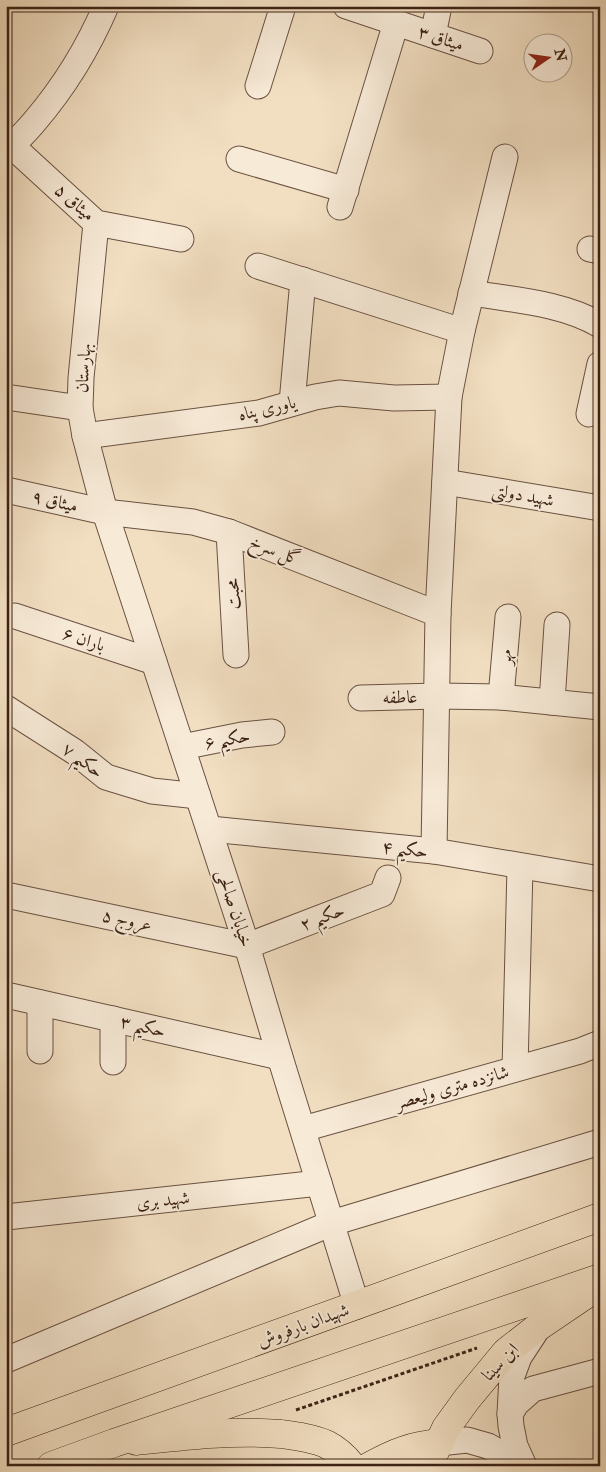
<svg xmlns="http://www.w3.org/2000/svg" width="606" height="1472" font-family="'IM FELL Double Pica',Amiri,serif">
<rect width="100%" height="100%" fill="#f2dfc2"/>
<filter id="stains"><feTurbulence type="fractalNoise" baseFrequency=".004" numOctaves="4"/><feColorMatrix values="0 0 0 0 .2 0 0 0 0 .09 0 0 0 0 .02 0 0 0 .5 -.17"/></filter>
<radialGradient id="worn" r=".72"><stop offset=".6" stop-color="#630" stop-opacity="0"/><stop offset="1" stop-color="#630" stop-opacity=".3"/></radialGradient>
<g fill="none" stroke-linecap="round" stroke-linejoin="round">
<g stroke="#6a5141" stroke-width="27">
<g id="minor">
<polyline points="346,6 480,51"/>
<polyline points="433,35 439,6"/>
<polyline points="258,86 283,6"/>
<polyline points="12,146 96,223 181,239"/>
<path d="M 6,153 C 15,142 26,132 35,121 C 64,87 88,48 106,6"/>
<polyline points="239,159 346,190"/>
<polyline points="340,207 396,23"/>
<polyline points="96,223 81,378 80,408 85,436 105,512 247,946 280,1057 357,1306"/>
<polyline points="590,249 600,251"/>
<polyline points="258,266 462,331"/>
<path d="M 471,293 C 514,300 563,303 600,325"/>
<polyline points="6,397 80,408"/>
<polyline points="292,403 303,280"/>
<polyline points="589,414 600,364"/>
<polyline points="85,436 259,413 315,397 339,393 394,398 449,397"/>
<polyline points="445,482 600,508"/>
<polyline points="6,490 105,512 193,522 229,532 438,614"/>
<polyline points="229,532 236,655"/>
<polyline points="15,616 154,662"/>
<polyline points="501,697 508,617"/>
<polyline points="361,698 438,696 501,697 600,707"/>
<polyline points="552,702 557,625"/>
<polyline points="6,708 75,752 106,777 152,791 198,796"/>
<polyline points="182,747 242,735 272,732"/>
<polyline points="210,829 434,851 600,879"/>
<polyline points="434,851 438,614 449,397 462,331 505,157"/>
<polyline points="6,895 247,946"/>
<polyline points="247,946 382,894 388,878"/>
<polyline points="6,995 280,1057"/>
<polyline points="40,1051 40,1003"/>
<polyline points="113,1062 113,1019"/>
<polyline points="515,1069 520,867"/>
<polyline points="303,1129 580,1051 600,1043"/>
<polyline points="6,1217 319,1183"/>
<polyline points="6,1360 332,1223 600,1142"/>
<polyline points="510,1414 512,1376 519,1357 536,1331"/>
<polyline points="439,1443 467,1440 488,1446 524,1466"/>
<polyline points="524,1466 515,1446 511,1426 510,1414 516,1404 533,1389 600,1371"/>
</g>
</g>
<g stroke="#3c2216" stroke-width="29">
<g id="major">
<path d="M 136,1441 C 184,1436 232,1430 281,1434 C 296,1436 312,1438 326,1444 C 336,1449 345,1457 352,1466"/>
<path d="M 370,1466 C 395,1452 411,1446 439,1443"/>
<polyline points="431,1466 432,1458 446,1428 467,1399 506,1352 538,1327 600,1285"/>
</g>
</g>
<g stroke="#3c2216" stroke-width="29">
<g id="highway">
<polyline points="6,1432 600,1217"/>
<polyline points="51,1466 114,1443 600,1278"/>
</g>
</g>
<polyline stroke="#3c2216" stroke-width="3" stroke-dasharray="4 2.5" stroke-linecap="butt" points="296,1410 477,1348"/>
<use href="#minor" stroke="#f7ead7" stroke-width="25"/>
<use href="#major" stroke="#f2dfc2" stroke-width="28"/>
<use href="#highway" stroke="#f2dfc2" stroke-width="28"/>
</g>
<g text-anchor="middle" stroke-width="4" stroke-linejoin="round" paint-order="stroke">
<g font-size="18" fill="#3c2216" stroke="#f7ead7">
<text transform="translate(441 38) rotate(18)" y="6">میثاق ۳</text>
<text transform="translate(75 202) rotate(41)" y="6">میثاق ۵</text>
<text transform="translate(83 368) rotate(-86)" y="6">بهارستان</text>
<text transform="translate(267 408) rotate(-13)" y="6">یاوری پناه</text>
<text transform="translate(523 495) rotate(10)" y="6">شهید دولتی</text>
<text transform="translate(55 501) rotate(13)" y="6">میثاق ۹</text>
<text transform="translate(275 550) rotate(21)" y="6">گل سرخ</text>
<text transform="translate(233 594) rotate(-93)" y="6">محبت</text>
<text transform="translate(84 639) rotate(18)" y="6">باران ۶</text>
<text transform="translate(505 657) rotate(-85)" y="6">مهر</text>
<text transform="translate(400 697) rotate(-1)" y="6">عاطفه</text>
<text transform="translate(227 739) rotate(-10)" y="6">حکیم ۶</text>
<text transform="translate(83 760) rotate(36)" y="6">حکیم ۷</text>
<text transform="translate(405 849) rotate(6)" y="6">حکیم ۴</text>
<text transform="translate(235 908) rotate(72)" y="6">خیابان صالحی</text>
<text transform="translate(322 917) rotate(-21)" y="6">حکیم ۲</text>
<text transform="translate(127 920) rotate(12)" y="6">عروج ۵</text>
<text transform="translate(143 1026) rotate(13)" y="6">حکیم ۳</text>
<text transform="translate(452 1087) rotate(-16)" y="6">شانزده متری ولیعصر</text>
<text transform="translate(163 1200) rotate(-6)" y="6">شهید بری</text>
<text transform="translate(303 1325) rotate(-20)" y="6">شهیدان بارفروش</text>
<text transform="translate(500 1362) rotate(-46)" y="6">ابن سینا</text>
</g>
</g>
<rect width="606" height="1472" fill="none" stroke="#f2dfc2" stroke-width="25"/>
<rect x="8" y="8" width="591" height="1457" fill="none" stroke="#3c2216" stroke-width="2.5"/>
<rect x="12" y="12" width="581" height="1447" fill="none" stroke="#3c2216"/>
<g transform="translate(548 58) rotate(77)"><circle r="24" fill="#f7ead7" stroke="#ac9a8a"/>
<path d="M0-4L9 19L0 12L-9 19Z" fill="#8f2418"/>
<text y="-8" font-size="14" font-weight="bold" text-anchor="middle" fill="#3c2216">N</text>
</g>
<rect width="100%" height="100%" filter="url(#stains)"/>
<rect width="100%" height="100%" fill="url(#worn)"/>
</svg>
